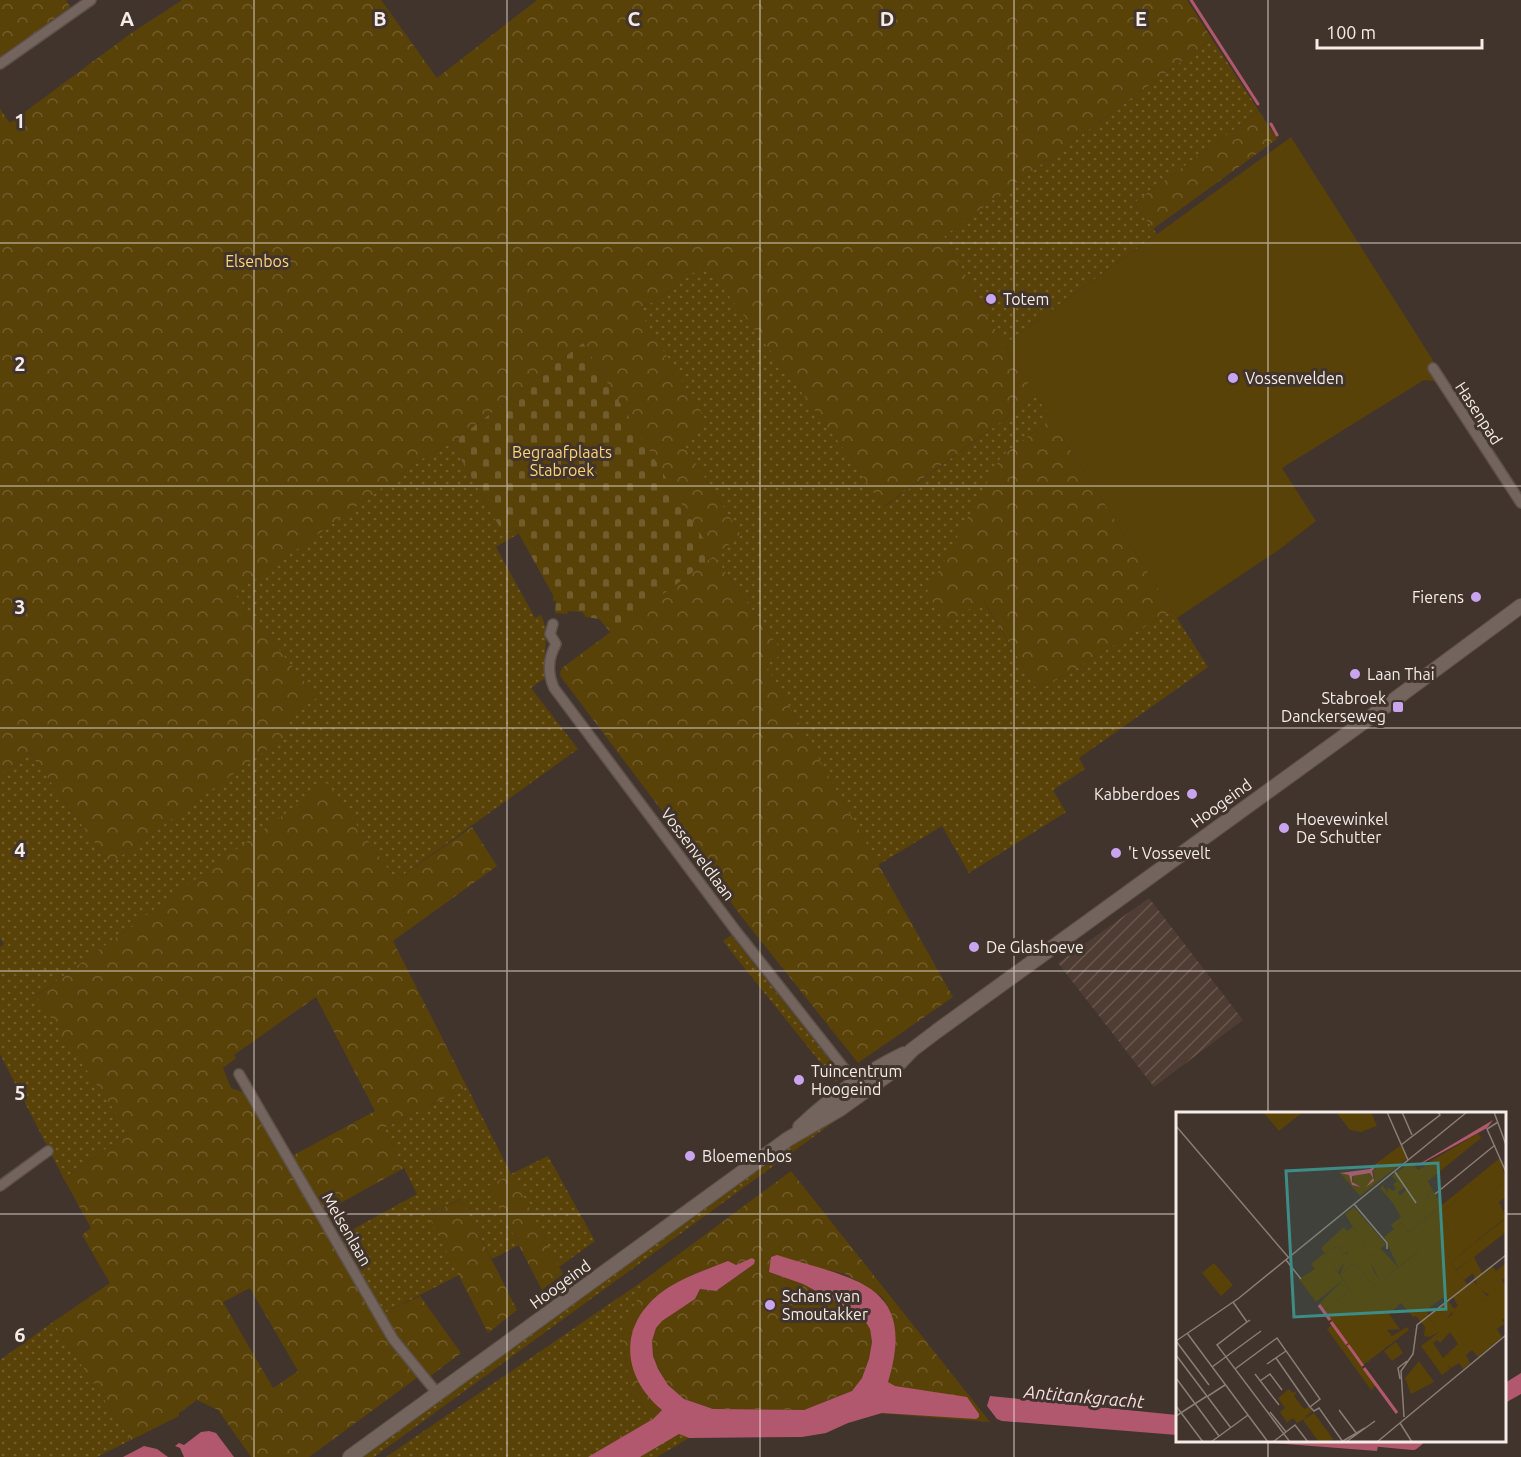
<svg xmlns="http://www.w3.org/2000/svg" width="1521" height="1457" font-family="Ubuntu,sans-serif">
<defs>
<pattern id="industrial-furrows" width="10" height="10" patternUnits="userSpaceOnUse" patternTransform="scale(1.5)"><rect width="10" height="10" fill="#4f3c32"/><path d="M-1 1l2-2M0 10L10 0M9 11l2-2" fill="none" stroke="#695850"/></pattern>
<pattern id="grass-dots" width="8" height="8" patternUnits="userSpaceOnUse" patternTransform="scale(1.5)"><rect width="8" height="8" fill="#584208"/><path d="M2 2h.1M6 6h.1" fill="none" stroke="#715d2c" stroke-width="1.8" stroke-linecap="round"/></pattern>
<pattern id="forest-crowns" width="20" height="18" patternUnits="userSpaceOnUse" patternTransform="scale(1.5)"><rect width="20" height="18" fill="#584208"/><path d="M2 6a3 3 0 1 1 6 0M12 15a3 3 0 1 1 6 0" fill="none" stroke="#715d2c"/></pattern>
<pattern id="cemetery-stones" width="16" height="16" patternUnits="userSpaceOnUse" patternTransform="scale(1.5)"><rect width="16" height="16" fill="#584208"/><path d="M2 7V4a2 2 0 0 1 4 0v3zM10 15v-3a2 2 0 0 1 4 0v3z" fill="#715d2c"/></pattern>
</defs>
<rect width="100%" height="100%" fill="#41342d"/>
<polygon fill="url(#industrial-furrows)" points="1149,898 1243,1020 1154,1087 1058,963"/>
<g fill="url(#grass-dots)">
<polygon points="1212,39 1259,111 1134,203 1157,234 1004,345 944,236"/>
<polygon points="705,263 850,457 884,507 1037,396 1051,419 1001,457 945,623 983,600 1038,691 1172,610 1208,667 1079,758 1085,769 1053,790 1066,812 969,873 942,826 878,865 766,665 783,653 714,556 741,535 683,443 639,310 664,295"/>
<path d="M 452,443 L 503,533 L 515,527 L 518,534 L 496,547 L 535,618 L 541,615 C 552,636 541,657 545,678 L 531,688 L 578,749 L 396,880 L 327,784 L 37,995 L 129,1132 L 64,1179 L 0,1054 L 0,947 L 4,944 L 0,938 L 0,774 L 30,753 L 110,864 L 289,733 L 283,722 L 234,594 L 425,457 Z"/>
<polygon points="731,935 843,1077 836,1082 730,950 723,941"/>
<polygon points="467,1087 511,1174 548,1156 595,1241 559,1267 512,1175 489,1186 519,1245 492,1259 460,1199 429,1214 459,1275 383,1314 339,1237 417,1194 384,1128"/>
<polygon points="842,1116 374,1457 362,1457 814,1129"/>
<polygon points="640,1283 643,1288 622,1331 629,1391 653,1419 588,1457 386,1457"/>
<polygon points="53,1322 131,1440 97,1457 0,1457 0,1360"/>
<polygon points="679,1433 689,1438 657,1457 640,1457"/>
</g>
<g fill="url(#forest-crowns)" fill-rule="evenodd">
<polygon points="0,0 66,0 70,7 0,58"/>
<polygon points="182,0 381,0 437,78 537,0 1187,0 1212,39 944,236 1004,345 1037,396 883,507 850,457 705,264 664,295 639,310 707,422 683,443 741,535 714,556 783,653 766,665 953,997 858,1063 745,921 561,677 560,673 562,668 713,556 583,343 452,443 425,457 235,594 317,698 283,722 291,732 110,864 30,753 0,774 0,109 10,123 130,34"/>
<polygon points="1259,111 1277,139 1153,229 1134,203"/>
<polygon points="1051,419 1172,610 1038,691 984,601 945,623 927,592 1001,457"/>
<path d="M 327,783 L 396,880 L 472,827 L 497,866 L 393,941 L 467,1087 L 384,1128 L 404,1168 L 324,1212 L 292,1156 L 375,1111 L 316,997 L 234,1055 L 236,1058 L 223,1068 L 231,1088 L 245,1093 L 418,1377 L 309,1457 L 251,1457 L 218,1410 L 197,1400 L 179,1413 L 179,1416 L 131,1440 L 53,1322 L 110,1283 L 82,1235 L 91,1228 L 64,1179 L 129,1132 L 36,996 ZM 250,1288 L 298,1371 L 273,1388 L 223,1302 Z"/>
<polygon points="791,1171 990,1422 876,1413 896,1412 894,1386 887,1382 895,1352 894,1333 891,1314 882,1297 845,1274 803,1264 769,1272 803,1284 862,1316 870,1329 872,1342 869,1359 862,1378 852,1391 804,1410 713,1409 684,1399 668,1385 658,1369 653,1356 652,1341 656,1328 662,1321 695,1299 700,1289 716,1291 754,1264 736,1265 728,1262 694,1274 667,1288 644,1308 656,1405 662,1410 653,1419 629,1391 622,1331 643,1288 640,1283"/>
<polygon points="512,1174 563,1274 542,1290 488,1186"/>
<polygon points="461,1199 517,1310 488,1333 428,1215"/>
<polygon points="420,1296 461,1353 429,1377 400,1343 383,1314"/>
</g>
<polygon fill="url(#cemetery-stones)" points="583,343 714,556 611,633 599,619 586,617 582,612 568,611 567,614 555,613 556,601 553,601 553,595 515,527 503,533 452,443"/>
<polygon fill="#584208" points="1291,137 1443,376 1435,381 1424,380 1282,468 1316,521 1280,549 1177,618 1004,345"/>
<g fill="#b2586e">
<path d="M 777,1255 C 850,1279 919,1281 888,1382 L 895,1386 L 967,1397 L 979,1414 L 979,1417 L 976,1419 L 882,1413 L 848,1423 L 826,1433 L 802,1437 L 689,1438 L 679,1434 L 640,1457 L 588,1457 L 653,1419 L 662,1410 C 618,1373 619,1319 669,1287 C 687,1276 708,1269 728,1261 L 736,1265 L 752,1258 L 755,1260 L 754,1264 L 716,1291 L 700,1289 L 695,1299 L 662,1321 L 656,1328 L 652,1341 L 653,1356 L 658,1369 L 668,1385 L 684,1399 L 713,1409 L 804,1410 L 852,1391 L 862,1378 L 869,1359 L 872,1342 L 870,1329 L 862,1316 L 803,1284 L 769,1272 L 771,1257 Z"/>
<polygon points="1521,1373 1521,1394 1505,1403 1505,1383"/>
<polygon points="990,1396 1177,1415 1177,1435 1002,1421 997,1419 987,1406"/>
<polygon points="209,1431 216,1433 234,1457 184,1457 180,1448 175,1446 179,1443 184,1445 201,1432"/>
<polygon points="1379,1440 1377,1451 1247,1441 1247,1440"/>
<polygon points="144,1446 157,1449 168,1457 123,1457"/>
</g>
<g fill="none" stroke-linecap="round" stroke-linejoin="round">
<g stroke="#b2586e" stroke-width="3">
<polyline points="1191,0 1258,104"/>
<polyline points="1271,124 1277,135"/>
</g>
<polyline stroke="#b2586e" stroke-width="12" points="1370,1440 1413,1444 1418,1440"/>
<g stroke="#5d514c" stroke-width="12">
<g id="street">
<polyline points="0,64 91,0"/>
<polyline points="1433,368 1521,503"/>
<path d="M 553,624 L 550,634 L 556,644 C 548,658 547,672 554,688 L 736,931 L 858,1086"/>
<polyline points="239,1074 393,1339 437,1393"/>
<polyline points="0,1186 48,1151"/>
</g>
</g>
<g stroke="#5d514c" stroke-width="16">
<g id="secondary">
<path d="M 800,1127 C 830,1099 866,1072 904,1054"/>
<polyline points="350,1457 788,1139 840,1109 890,1073 912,1050 937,1031 1394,700 1521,606"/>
</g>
</g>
<use href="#street" stroke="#73645d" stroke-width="9"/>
<use href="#secondary" stroke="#73645d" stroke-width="14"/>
</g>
<path fill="none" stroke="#f5ebe7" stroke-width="1.5" stroke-opacity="0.55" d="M 254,0 L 254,1457M 507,0 L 507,1457M 760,0 L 760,1457M 1014,0 L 1014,1457M 1268,0 L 1268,1114M 0,243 L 1521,243M 0,486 L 1521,486M 0,728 L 1521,728M 0,971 L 1521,971M 0,1214 L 1178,1214M 1504,1214 L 1521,1214M 1268,1440 L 1268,1457"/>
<g fill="#c9a5ee" stroke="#41342d" stroke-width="2">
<circle cx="991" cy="299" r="6"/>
<circle cx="1233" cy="378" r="6"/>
<circle cx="1476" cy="597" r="6"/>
<circle cx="1355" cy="674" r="6"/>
<rect x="1392" y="701" width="12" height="12" rx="3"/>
<circle cx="1192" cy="794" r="6"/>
<circle cx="1284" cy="828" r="6"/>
<circle cx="1116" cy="853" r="6"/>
<circle cx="974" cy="947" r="6"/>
<circle cx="799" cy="1080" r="6"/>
<circle cx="690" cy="1156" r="6"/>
<circle cx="770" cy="1305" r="6"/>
</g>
<g text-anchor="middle" stroke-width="6" stroke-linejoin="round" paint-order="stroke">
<g font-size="16" fill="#fdd479" stroke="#41342d">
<text x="257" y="267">Elsenbos</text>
<text x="562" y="458">Begraafplaats<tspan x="562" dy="18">Stabroek</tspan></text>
</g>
<g font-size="16" fill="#f5ebe7" stroke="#41342d" text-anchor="start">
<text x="1003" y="305">Totem</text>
<text x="1245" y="384">Vossenvelden</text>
<text x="1464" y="603" text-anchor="end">Fierens</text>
<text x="1367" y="680">Laan Thai</text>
<text x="1386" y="704" text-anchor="end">Stabroek<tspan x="1386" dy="18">Danckerseweg</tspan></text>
<text x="1180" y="800" text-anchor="end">Kabberdoes</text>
<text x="1296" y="825">Hoevewinkel<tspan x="1296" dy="18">De Schutter</tspan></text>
<text x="1128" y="859">'t Vossevelt</text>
<text x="986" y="953">De Glashoeve</text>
<text x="811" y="1077">Tuincentrum<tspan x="811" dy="18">Hoogeind</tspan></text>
<text x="702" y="1162">Bloemenbos</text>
<text x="782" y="1302">Schans van<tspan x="782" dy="18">Smoutakker</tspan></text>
</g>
<g font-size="16" fill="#f5ebe7" stroke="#41342d">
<text transform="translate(1479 413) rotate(57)" y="6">Hasenpad</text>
<text transform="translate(1221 803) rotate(-36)" y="6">Hoogeind</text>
<text transform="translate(698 854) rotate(53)" y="6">Vossenveldlaan</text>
<text transform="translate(347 1229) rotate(60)" y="6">Melsenlaan</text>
<text transform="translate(560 1284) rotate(-36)" y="6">Hoogeind</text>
</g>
<g font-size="18" font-style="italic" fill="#f5dbdf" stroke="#41342d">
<text transform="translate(1084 1397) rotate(5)" y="6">Antitankgracht</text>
</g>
</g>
<g transform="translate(1176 1112)">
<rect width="330" height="330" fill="#41342d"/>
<path d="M 311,16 L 302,21 L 305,26 L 257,65 L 248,53 ZM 225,33 L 231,47 L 199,72 L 197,58 L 204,54 L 193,57 ZM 324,46 L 330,69 L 317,79 L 307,68 L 264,102 L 273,114 L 263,122 L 235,128 L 243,139 L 222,155 L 208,125 L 225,111 L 233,120 L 260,98 L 251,84 L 257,79 L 266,93 ZM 224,67 L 229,75 L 222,80 L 225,86 L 217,91 L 204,76 L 207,73 L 212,82 L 211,75 L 217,79 L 220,77 L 217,72 ZM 330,106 L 330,120 L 298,145 L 306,161 L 316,154 L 320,159 L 330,151 L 330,165 L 326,168 L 330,176 L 328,190 L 302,177 L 297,161 L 288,168 L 280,159 L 296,146 L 280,158 L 274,151 ZM 168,115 L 171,119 L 177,115 L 195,145 L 197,158 L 204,169 L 198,174 L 179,151 L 164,163 L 172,140 L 168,142 L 162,133 L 149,142 L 145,136 ZM 167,168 L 174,178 L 148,199 L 143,192 ZM 292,173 L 303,189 L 308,186 L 329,212 L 321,217 L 326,225 L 302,245 L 296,238 L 290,243 L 294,251 L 287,257 L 283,251 L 275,256 L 272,253 L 274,257 L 266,263 L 245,234 L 262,221 L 253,204 L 262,196 L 270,207 L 277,202 L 275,199 L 282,194 L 277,185 ZM 274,220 L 282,232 L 267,246 L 257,231 L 261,228 L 264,231 ZM 220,230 L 227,241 L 216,249 L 208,239 ZM 243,249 L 258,270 L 235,282 L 229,266 ZM 113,277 L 117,281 L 121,279 L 118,284 L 128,297 L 133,295 L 136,299 L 121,311 L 117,306 L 111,310 L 104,300 L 109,296 L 102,286 ZM 138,301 L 157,327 L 153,330 L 143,330 L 127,308 Z" fill="#584208" fill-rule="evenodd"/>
<path d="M 87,0 L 127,0 L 103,19 ZM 160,0 L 195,0 L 201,14 L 185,20 L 174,18 ZM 235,50 L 242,58 L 249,54 L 257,65 L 252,69 L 257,79 L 251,84 L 261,97 L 233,120 L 225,111 L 218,117 L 215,113 L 225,105 L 217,91 L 231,77 L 225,67 L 221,69 L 216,64 ZM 197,58 L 200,67 L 199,72 L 184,84 L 163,60 L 175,60 L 165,60 L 174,63 L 176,73 L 185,75 L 177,70 L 176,64 L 194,61 L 197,68 L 190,74 L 199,67 ZM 307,67 L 317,79 L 330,69 L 330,85 L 323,90 L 330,105 L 274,151 L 292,173 L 297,169 L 311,184 L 320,178 L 330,188 L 330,206 L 323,209 L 308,186 L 303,190 L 291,173 L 272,188 L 278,197 L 270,208 L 262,196 L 271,189 L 268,185 L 250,198 L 262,221 L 252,225 L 248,224 L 249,215 L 240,204 L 237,205 L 225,191 L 213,202 L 224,217 L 211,218 L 216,224 L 231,215 L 233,218 L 186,254 L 200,273 L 195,278 L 151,217 L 157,212 L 148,199 L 174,178 L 164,163 L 179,151 L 198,174 L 204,169 L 193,147 L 195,145 L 169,102 L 178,95 L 210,132 L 196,145 L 210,165 L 243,139 L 234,129 L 237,125 L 254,111 L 263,122 L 273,114 L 264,102 ZM 162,133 L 168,142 L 174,142 L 162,160 L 149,142 ZM 38,151 L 57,173 L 45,184 L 26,161 ZM 118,289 L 129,305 L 136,302 L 121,311 L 117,306 L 111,310 L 104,300 Z" fill="#584208"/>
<path d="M 205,137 L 222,155 L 209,166 L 195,145 Z" fill="#584208"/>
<path d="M 149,141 L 167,168 L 140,190 L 123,167 L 139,157 L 135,152 Z" fill="#584208"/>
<path d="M 317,8 L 311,16 L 245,52 L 245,51 ZM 203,51 L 196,59 L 198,69 L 190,75 L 197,66 L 194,61 L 176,64 L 176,70 L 185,75 L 176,73 L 173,63 L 164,61 L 194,57 Z" fill="#b2586e"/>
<path fill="none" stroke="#b2586e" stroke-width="3" d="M 143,193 L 154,208M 155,210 L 171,232M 172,233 L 187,254M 188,256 L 221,301"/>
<path fill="none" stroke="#897d77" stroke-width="1.5" d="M 211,0 L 232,48M 226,0 L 236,23M 318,0 L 330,33M 322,10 L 311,17 L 330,60M 0,14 L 113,146M 225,33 L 264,3 L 262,0M 219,60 L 240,91M 259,82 L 319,33M 178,92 L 211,131 L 211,137M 110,148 L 125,167M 57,190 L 71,210 L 74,208M 71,210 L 41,233 L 114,330M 11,221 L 92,330M 0,229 L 33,273M 0,229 L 63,186 L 291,0M 0,243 L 55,316M 100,246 L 134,295M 91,252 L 110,239M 36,255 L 85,219M 59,257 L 101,226 L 144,287 L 134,295M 79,262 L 103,293M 0,266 L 43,324M 224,267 L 222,256 L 231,249M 84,269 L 94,262 L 106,278M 32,284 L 49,273M 0,294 L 27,330M 134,295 L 138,299 L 143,296 L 167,330M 163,298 L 181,322M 94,300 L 110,320M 0,304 L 31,284M 228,305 L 225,259 L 237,242 L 241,213 L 330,143M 224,311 L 236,330M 167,329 L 189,316M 35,330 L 72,303M 97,330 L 119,313 L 132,330M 170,330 L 199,309M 201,330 L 330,223"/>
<path fill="#3d8d86" fill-opacity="0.15" stroke="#3d8d86" stroke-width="3" d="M 262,51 L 270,197 L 118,205 L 110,59 Z"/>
<rect width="330" height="330" fill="none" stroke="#f5ebe7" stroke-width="3"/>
</g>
<g font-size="20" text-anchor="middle" font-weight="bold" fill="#f5ebe7" stroke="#41342d" stroke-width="6" stroke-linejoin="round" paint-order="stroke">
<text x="127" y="26">A</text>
<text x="380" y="26">B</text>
<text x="634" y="26">C</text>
<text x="887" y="26">D</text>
<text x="1141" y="26">E</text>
<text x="20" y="128">1</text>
<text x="20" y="371">2</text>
<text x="20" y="614">3</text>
<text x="20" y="857">4</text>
<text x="20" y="1100">5</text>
<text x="20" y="1342">6</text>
</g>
<path d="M1317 39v9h165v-9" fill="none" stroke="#f5ebe7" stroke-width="3"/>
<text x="1326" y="39" font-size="18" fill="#f5ebe7" stroke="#41342d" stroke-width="4.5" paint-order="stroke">100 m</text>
</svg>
